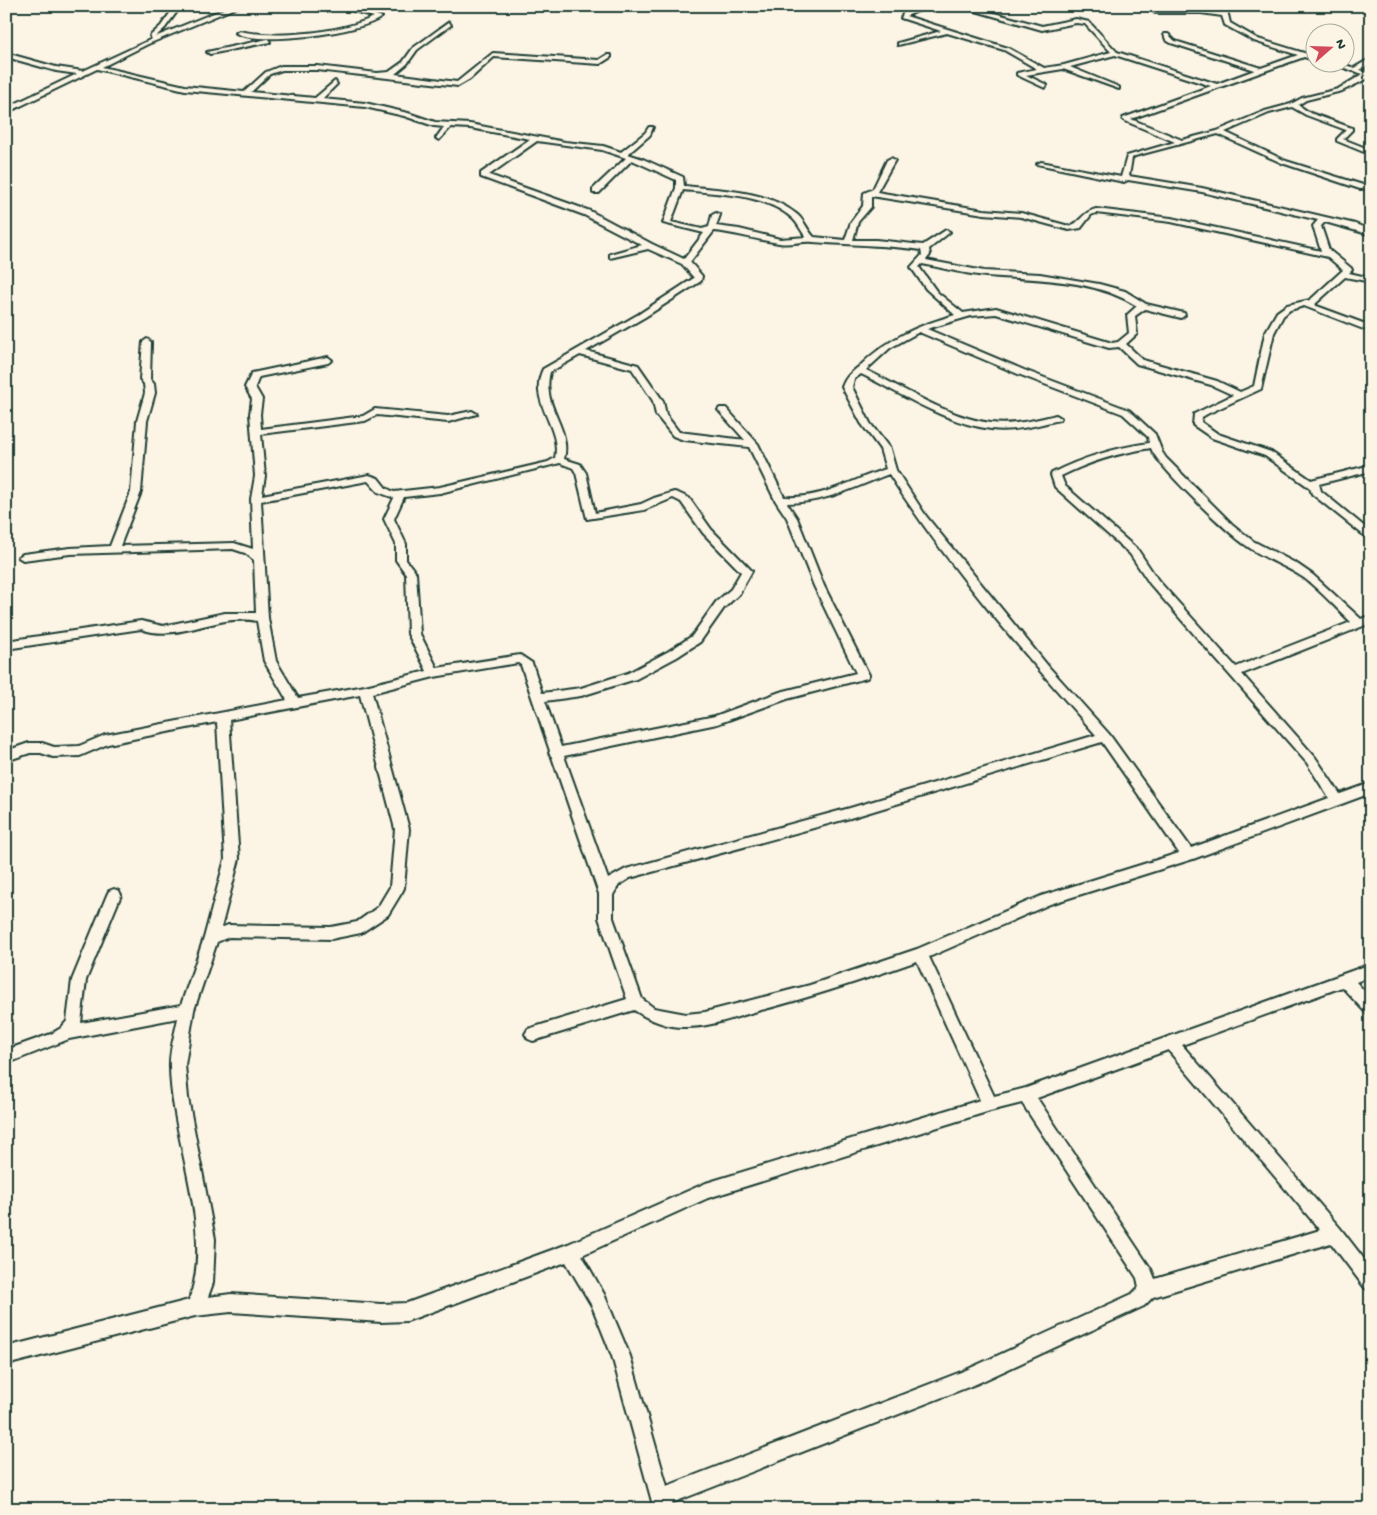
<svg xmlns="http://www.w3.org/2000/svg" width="1377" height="1515" font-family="'Gochi Hand',sans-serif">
<rect width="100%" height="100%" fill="#fcf5e5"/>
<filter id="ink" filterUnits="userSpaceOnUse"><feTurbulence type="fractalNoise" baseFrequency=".02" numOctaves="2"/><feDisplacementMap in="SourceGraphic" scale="10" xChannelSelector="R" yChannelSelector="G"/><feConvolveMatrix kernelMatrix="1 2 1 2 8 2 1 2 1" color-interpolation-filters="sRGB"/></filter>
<g filter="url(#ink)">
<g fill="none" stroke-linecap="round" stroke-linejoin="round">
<g stroke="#1f3d34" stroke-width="4">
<g id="street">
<path d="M 175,6 L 181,6 L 165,28 L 155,37 L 231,6 L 240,6 L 148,44 L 102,67 L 185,86 L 244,92 L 266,72 L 281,66 L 317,66 L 377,73 L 389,72 L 403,62 L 413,48 L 449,22 L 451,25 L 417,50 L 407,64 L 395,74 L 457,82 L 493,53 L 599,60 L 607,55 L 611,55 L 611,57 L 600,64 L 494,57 L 470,79 L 458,86 L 317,70 L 282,70 L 270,74 L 251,92 L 315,98 L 335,81 L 337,84 L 322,99 L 365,103 L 408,113 L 435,122 L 470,124 L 565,142 L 603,146 L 621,152 L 645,133 L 649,127 L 653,127 L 650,135 L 628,154 L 643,159 L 683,177 L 684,186 C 720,190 765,190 795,213 C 804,219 807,230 814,237 L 845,240 L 851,222 L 863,206 L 864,193 L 873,189 L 887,160 L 891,158 L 895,160 L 877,192 L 984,210 L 1021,213 L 1069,226 C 1081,223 1081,213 1096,209 L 1171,218 L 1321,251 L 1313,226 L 1318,220 L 1202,192 L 1128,180 L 1124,182 L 1037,164 L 1041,162 L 1121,177 L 1127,156 L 1175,142 L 1123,120 L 1123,118 L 1211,86 L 1115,55 L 1070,67 L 1119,87 L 1119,89 L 1063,69 L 1026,75 L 1047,85 L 1045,88 L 1017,75 L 1017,73 L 1037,69 L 1004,50 L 947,33 L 898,45 L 898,43 L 941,31 L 901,18 L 904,12 L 921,6 L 931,6 L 906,16 L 1008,48 L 1044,68 L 1064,65 L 1111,52 L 1085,24 L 1076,23 L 1042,30 L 958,6 L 968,6 L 1042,26 L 1076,19 L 1089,22 L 1117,52 L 1217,84 L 1255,70 L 1171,43 L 1166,40 L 1164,34 L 1168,34 L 1175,41 L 1261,68 L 1298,55 L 1254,41 L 1225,25 L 1222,16 L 1201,13 L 1155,13 L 1146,6 L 1153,6 L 1156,9 L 1201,9 L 1222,12 L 1220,6 L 1226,6 L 1230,23 L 1258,39 L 1314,56 L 1314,60 L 1304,57 L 1131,119 L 1182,140 L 1217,131 L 1265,111 L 1291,104 L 1302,98 L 1338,89 L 1363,74 L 1326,62 L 1337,62 L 1354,68 L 1371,58 L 1371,63 L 1360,70 L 1371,73 L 1371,77 L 1342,91 L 1306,100 L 1298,105 L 1310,113 L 1352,128 L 1352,130 L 1343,139 L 1371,150 L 1371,155 L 1337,141 L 1337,139 L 1346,130 L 1306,115 L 1292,107 L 1269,113 L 1225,132 L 1286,161 L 1363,185 L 1371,184 L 1371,188 L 1360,189 L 1282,163 L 1218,134 L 1135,156 L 1132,158 L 1129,176 L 1202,188 L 1355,224 L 1371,230 L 1371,235 L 1325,222 L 1321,226 L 1329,250 L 1351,268 L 1352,270 L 1349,273 L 1371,278 L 1371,282 L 1345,277 L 1314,305 L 1371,326 L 1371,332 L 1304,306 L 1290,310 L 1283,316 L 1274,333 L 1261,389 L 1207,414 L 1202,417 L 1201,422 L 1218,434 L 1271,452 L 1311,480 L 1371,465 L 1371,471 L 1319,484 L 1321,491 L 1371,532 L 1371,541 L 1312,494 L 1310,488 L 1265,456 L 1212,438 L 1193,425 L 1194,414 L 1233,395 L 1211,385 L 1137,364 L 1119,347 L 1109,348 L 996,314 L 971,316 L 927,329 L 1024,370 L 1129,410 L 1155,434 L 1162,452 L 1166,458 L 1232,524 L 1253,541 L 1297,564 L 1313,575 L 1361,619 L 1371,615 L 1371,623 L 1242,674 L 1315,757 L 1340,794 L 1371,783 L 1371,793 L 1193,859 L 1050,904 L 929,957 L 994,1096 L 1026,1088 L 1371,964 L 1371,976 L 1356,982 L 1371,998 L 1371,1014 L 1366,1013 L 1342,987 L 1182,1045 L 1340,1228 L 1371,1268 L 1371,1291 L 1365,1288 L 1331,1243 L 1153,1297 L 1144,1306 L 976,1384 L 672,1503 L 674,1509 L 654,1509 L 612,1356 L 592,1306 L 566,1262 L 407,1321 L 381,1322 L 231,1312 L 195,1316 L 6,1365 L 6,1347 L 189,1300 C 215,1230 171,1141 170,1067 C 169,1051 175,1034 178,1018 L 69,1039 L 6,1064 L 6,1050 L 51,1034 L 61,1028 L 67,1021 L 72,980 L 107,895 L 109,891 L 114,889 L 119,891 L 121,895 L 86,980 L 81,1023 L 181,1005 L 204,938 L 225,859 L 217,722 L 108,744 L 80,756 L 53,757 L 41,753 L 30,753 L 6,761 L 6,751 L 29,743 L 42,743 L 54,747 L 79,746 L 105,735 L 287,700 L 264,661 L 257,621 C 216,613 181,643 141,629 L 6,649 L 6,641 L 141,621 L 163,626 L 225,613 L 256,613 L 254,560 L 245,553 L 233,549 L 70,554 L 23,560 L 18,557 L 23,554 L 70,548 L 110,546 L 131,492 L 137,421 L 145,393 L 144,384 L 140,379 L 143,342 L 147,339 L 151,342 L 150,379 L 154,384 L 155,393 L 147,421 L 141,492 L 120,546 L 234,543 L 253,549 L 251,499 L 255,476 L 250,414 L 252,399 L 245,387 L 252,373 L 328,357 L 332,360 L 328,363 L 259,377 L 255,387 L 262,399 L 260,414 L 261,429 L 363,416 L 375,409 L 448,416 L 472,411 L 477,414 L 448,422 L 377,415 L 365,421 L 261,434 L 265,476 L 262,495 L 369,475 L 378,478 L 386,488 L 394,492 L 440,487 L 548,462 L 555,458 C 562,427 527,401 543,369 L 639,314 L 694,278 L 682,264 L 648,249 L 610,258 L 610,254 L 642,245 L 584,215 L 481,177 L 481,173 L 530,139 L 470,128 L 451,127 L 439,140 L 436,138 L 444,127 L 434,126 L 404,116 L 365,107 L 185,90 L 97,69 L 6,113 L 6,108 L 77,74 L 56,71 L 6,57 L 6,53 L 56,67 L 83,71 L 152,39 L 150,36 L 161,26 ZM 537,141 L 602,150 L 626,158 L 593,189 L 593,193 L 599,193 L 632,160 L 676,180 L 676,188 L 663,223 L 704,233 L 684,259 L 652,244 L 590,211 L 489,175 ZM 683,190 C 717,194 764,193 792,218 C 798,223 801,231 806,237 L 780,239 L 739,229 L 716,226 L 720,215 L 716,213 L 712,215 L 709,227 L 702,229 L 671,222 ZM 871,196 L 984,214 L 1021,217 L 1069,230 L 1081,228 L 1091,215 L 1096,213 L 1171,222 L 1328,257 L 1343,270 L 1310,300 L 1287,305 L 1277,312 L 1265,333 L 1254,386 L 1240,392 L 1217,381 L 1143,360 L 1126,344 L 1137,334 L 1135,316 L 1145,309 L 1181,318 L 1185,315 L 1184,313 L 1146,304 L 1125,291 L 1099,284 L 1040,274 L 984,271 L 926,260 L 930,255 L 929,249 L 950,232 L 946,230 L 923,245 L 876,240 L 853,240 L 858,222 L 871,207 ZM 714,231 C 736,233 757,240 779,243 C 790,245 802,241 813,242 C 849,245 885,245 921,250 L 922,255 L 911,267 L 926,289 L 955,315 C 919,325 889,338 862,364 C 853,372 846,375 842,387 L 861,423 L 880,449 L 886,469 C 850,480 824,499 784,497 L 758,444 L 726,408 L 720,408 L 718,410 L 745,440 L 679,432 L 666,415 L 663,401 L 638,365 L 586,351 L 645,317 L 701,281 L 702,276 L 690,262 ZM 922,264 C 943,268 965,274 986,276 C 1037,280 1092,278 1137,306 L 1127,315 L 1129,333 L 1118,342 L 1112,343 L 996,308 L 963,313 L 937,292 L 919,267 ZM 919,332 L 1018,374 L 1123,414 L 1148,437 L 1149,443 C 1114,448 1084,457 1052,473 L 1051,475 L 1055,487 L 1130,554 L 1150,584 L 1307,763 L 1329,798 L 1191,848 L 1109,734 L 1048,666 L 926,516 L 896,470 L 890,449 L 870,423 L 852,387 L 854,379 L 861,374 C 902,394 945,423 991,429 C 1014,432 1038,425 1059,420 L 1061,418 L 1056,415 C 1035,420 1012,426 991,423 C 949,418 904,388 866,370 L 890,348 ZM 580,355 L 632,369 L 653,401 L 656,415 L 673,436 L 684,440 L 749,447 L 775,500 L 787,518 L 814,586 L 856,673 L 780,692 L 715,716 L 561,747 L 545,701 L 581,696 L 636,679 L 677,657 L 700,642 L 724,608 L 739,594 L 752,571 L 711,529 L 689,498 L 678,493 L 674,492 L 654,498 L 641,504 L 595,513 L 586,473 L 580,464 L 564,459 C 572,427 541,408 550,372 ZM 1151,448 C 1156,465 1227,532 1244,544 C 1262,558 1285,565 1304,578 C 1321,591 1336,608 1351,622 L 1236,667 L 1158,580 L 1138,550 L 1065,486 L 1061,476 C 1091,461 1119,453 1151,448 ZM 560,463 L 573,468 L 576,473 L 587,519 L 644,510 L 673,498 L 681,502 L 703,533 L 741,572 L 731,589 L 716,602 L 692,636 L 669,651 L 628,673 L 581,688 L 542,693 L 532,663 L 520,655 L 437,668 L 420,634 L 416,573 L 406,560 L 406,544 L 394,519 L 404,497 L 440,493 ZM 889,474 C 948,567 1023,652 1096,735 L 850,808 L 626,869 L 608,879 L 564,756 L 717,724 L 787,699 L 867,678 L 869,675 L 824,586 L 797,518 L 787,503 C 827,502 853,488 889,474 ZM 368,481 L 378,492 L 394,498 L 384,519 L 396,544 L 396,560 L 406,574 L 408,634 L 427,671 L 365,686 L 298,698 L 276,661 L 268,618 L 261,501 ZM 518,663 L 521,665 L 550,751 L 549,753 L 552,757 L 599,894 L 599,918 L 627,999 L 528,1029 L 525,1034 L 528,1039 L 533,1041 L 634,1010 C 649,1020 669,1028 687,1027 C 710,1027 733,1018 754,1012 C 809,998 863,980 917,961 L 980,1100 L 706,1183 L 568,1244 L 407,1303 L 381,1304 L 231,1294 L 208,1297 L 213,1283 L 215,1239 L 188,1098 L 185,1065 L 194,1010 L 217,942 L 229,937 L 331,939 L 361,933 L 388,915 L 402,892 L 404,888 L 409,829 L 372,693 L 434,677 ZM 360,695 L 395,829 L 390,887 L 378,907 L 357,922 L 331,927 L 228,925 L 221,928 L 239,859 L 229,720 ZM 1102,742 L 1179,853 L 1041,896 L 917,949 L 810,985 L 705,1012 L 686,1014 L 654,1008 L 642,999 L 613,918 L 613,895 L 619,885 L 630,878 L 850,818 ZM 1168,1050 L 1320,1230 L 1155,1279 L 1151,1269 L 1037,1098 ZM 1022,1103 L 1137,1278 L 1139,1287 L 1132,1294 L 966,1370 L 667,1486 L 630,1356 L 604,1294 L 582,1255 L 708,1198 L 990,1111 Z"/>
<path d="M 338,6 L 348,6 L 382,17 C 361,33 259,46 236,33 L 239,31 C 276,39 339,33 374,17 Z"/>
<polygon points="1275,6 1292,6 1273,9"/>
<polygon points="268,39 270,42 210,54 207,52"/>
</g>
</g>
<use href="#street" fill="#fcf5e5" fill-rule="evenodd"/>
</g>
</g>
<rect width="1377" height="1515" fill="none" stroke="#fcf5e5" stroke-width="25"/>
<rect x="12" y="12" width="1352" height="1490" fill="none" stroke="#1f3d34" stroke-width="2" filter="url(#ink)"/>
<g transform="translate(1330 48) rotate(70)"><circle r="24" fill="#fcf5e5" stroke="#a4ab9e"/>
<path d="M0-4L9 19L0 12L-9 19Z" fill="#d1495b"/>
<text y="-8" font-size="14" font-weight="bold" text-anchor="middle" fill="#1f3d34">N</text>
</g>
</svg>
